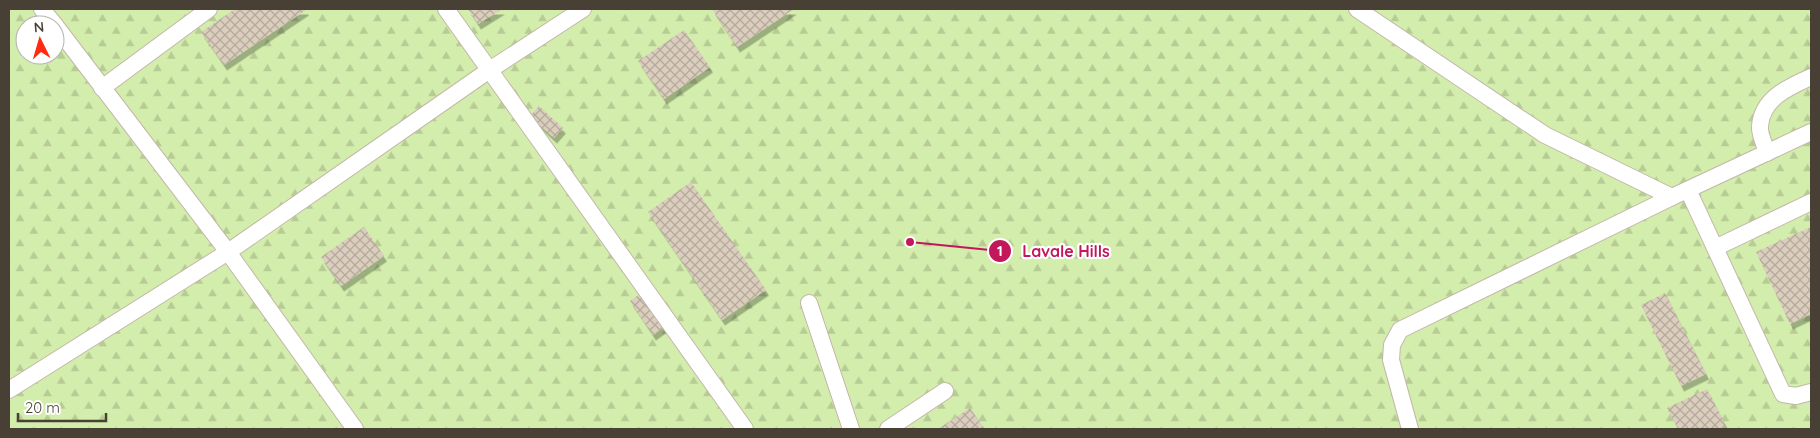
<svg xmlns="http://www.w3.org/2000/svg" width="1820" height="438" font-family="Quicksand,sans-serif">
<defs>
<pattern id="forest-firs" width="22" height="20" patternUnits="userSpaceOnUse" patternTransform="scale(1.25)"><rect width="22" height="20" fill="#d3edac"/><path d="M5 1l3.5 6h-7zM16 11l3.5 6h-7z" fill="#b7cc95"/></pattern>
<pattern id="building-cross-hatch" width="8" height="8" patternUnits="userSpaceOnUse" patternTransform="scale(1.25)"><rect width="8" height="8" fill="#dbcebe"/><path d="M0 0l8 8M0 8l8-8" fill="none" stroke="#b4a99b"/></pattern>
<filter id="shadow"><feDropShadow dx="3" dy="5.5" stdDeviation="0" flood-color="#0004"/></filter>
</defs>
<rect width="100%" height="100%" fill="#f5f0e7"/>
<path fill="url(#forest-firs)" fill-rule="evenodd" d="M 9,9 L 1811,9 L 1811,429 L 9,429 ZM 25,25 L 55,25 L 55,55 L 25,55 Z"/>
<g fill="url(#building-cross-hatch)" filter="url(#shadow)">
<polygon points="235,9 305,9 306,10 224,65 201,32"/>
<polygon points="468,9 502,9 478,24"/>
<polygon points="712,9 794,9 737,47"/>
<polygon points="684,30 710,67 664,99 638,61"/>
<polygon points="539,106 563,128 554,138 530,116"/>
<polygon points="691,182 766,290 722,320 648,212"/>
<polygon points="364,227 384,256 341,286 321,257"/>
<polygon points="1811,227 1811,314 1790,324 1756,252"/>
<polygon points="644,291 667,325 653,335 630,301"/>
<polygon points="1665,293 1706,374 1681,386 1641,305"/>
<polygon points="1707,389 1726,426 1719,429 1678,429 1667,408"/>
<polygon points="970,408 985,429 938,429"/>
</g>
<g fill="none" stroke-linecap="round" stroke-linejoin="round">
<g stroke="#c2b8a8" stroke-width="18">
<g id="lane">
<polyline points="42,9 55,25"/>
<polyline points="446,9 745,429"/>
<polyline points="1357,9 1545,135 1672,197 1811,132"/>
<polyline points="55,25 228,252 355,429"/>
<polyline points="102,88 209,9"/>
<path d="M 1767,153 C 1765,145 1759,134 1760,126 C 1762,98 1789,87 1811,77"/>
<polyline points="1688,190 1783,394 1796,396 1811,392"/>
<polyline points="1715,248 1811,202"/>
<polyline points="809,303 851,429"/>
<polyline points="9,390 228,252 488,71 583,9"/>
<polyline points="888,429 945,391"/>
<polyline points="1410,429 1391,360 1392,345 1400,330 1672,197"/>
</g>
</g>
<use href="#lane" stroke="#fff" stroke-width="16"/>
</g>
<path fill="none" stroke="#c2185b" stroke-width="2" d="M910 242L1000 251"/>
<g fill="#c2185b" stroke="#fff" stroke-width="2">
<circle cx="910" cy="242" r="5"/>
<circle cx="1000" cy="251" r="12"/>
</g>
<g font-size="15" text-anchor="middle" font-weight="bold" fill="#fff">
<text x="1000" y="256">1</text>
</g>
<g font-size="16" text-anchor="middle" font-weight="bold" fill="#c2185b" stroke="#fff" stroke-width="4.5" stroke-linejoin="round" paint-order="stroke">
<text x="1066" y="257">Lavale Hills</text>
</g>
<rect width="1820" height="438" fill="none" stroke="#494035" stroke-width="20"/>
<g transform="translate(40 40) rotate(355)"><circle r="24" fill="#ffffff" stroke="#b6b3ae"/>
<path d="M0-4L9 19L0 12L-9 19Z" fill="#ff2c14"/>
<text y="-8" font-size="14" font-weight="bold" text-anchor="middle" fill="#494035">N</text>
</g>
<path d="M18 413v8h88v-8" fill="none" stroke="#494035" stroke-width="2.5"/>
<text x="25" y="413" font-size="15" fill="#494035" stroke="#ffffff" stroke-width="4" paint-order="stroke">20 m</text>
</svg>
